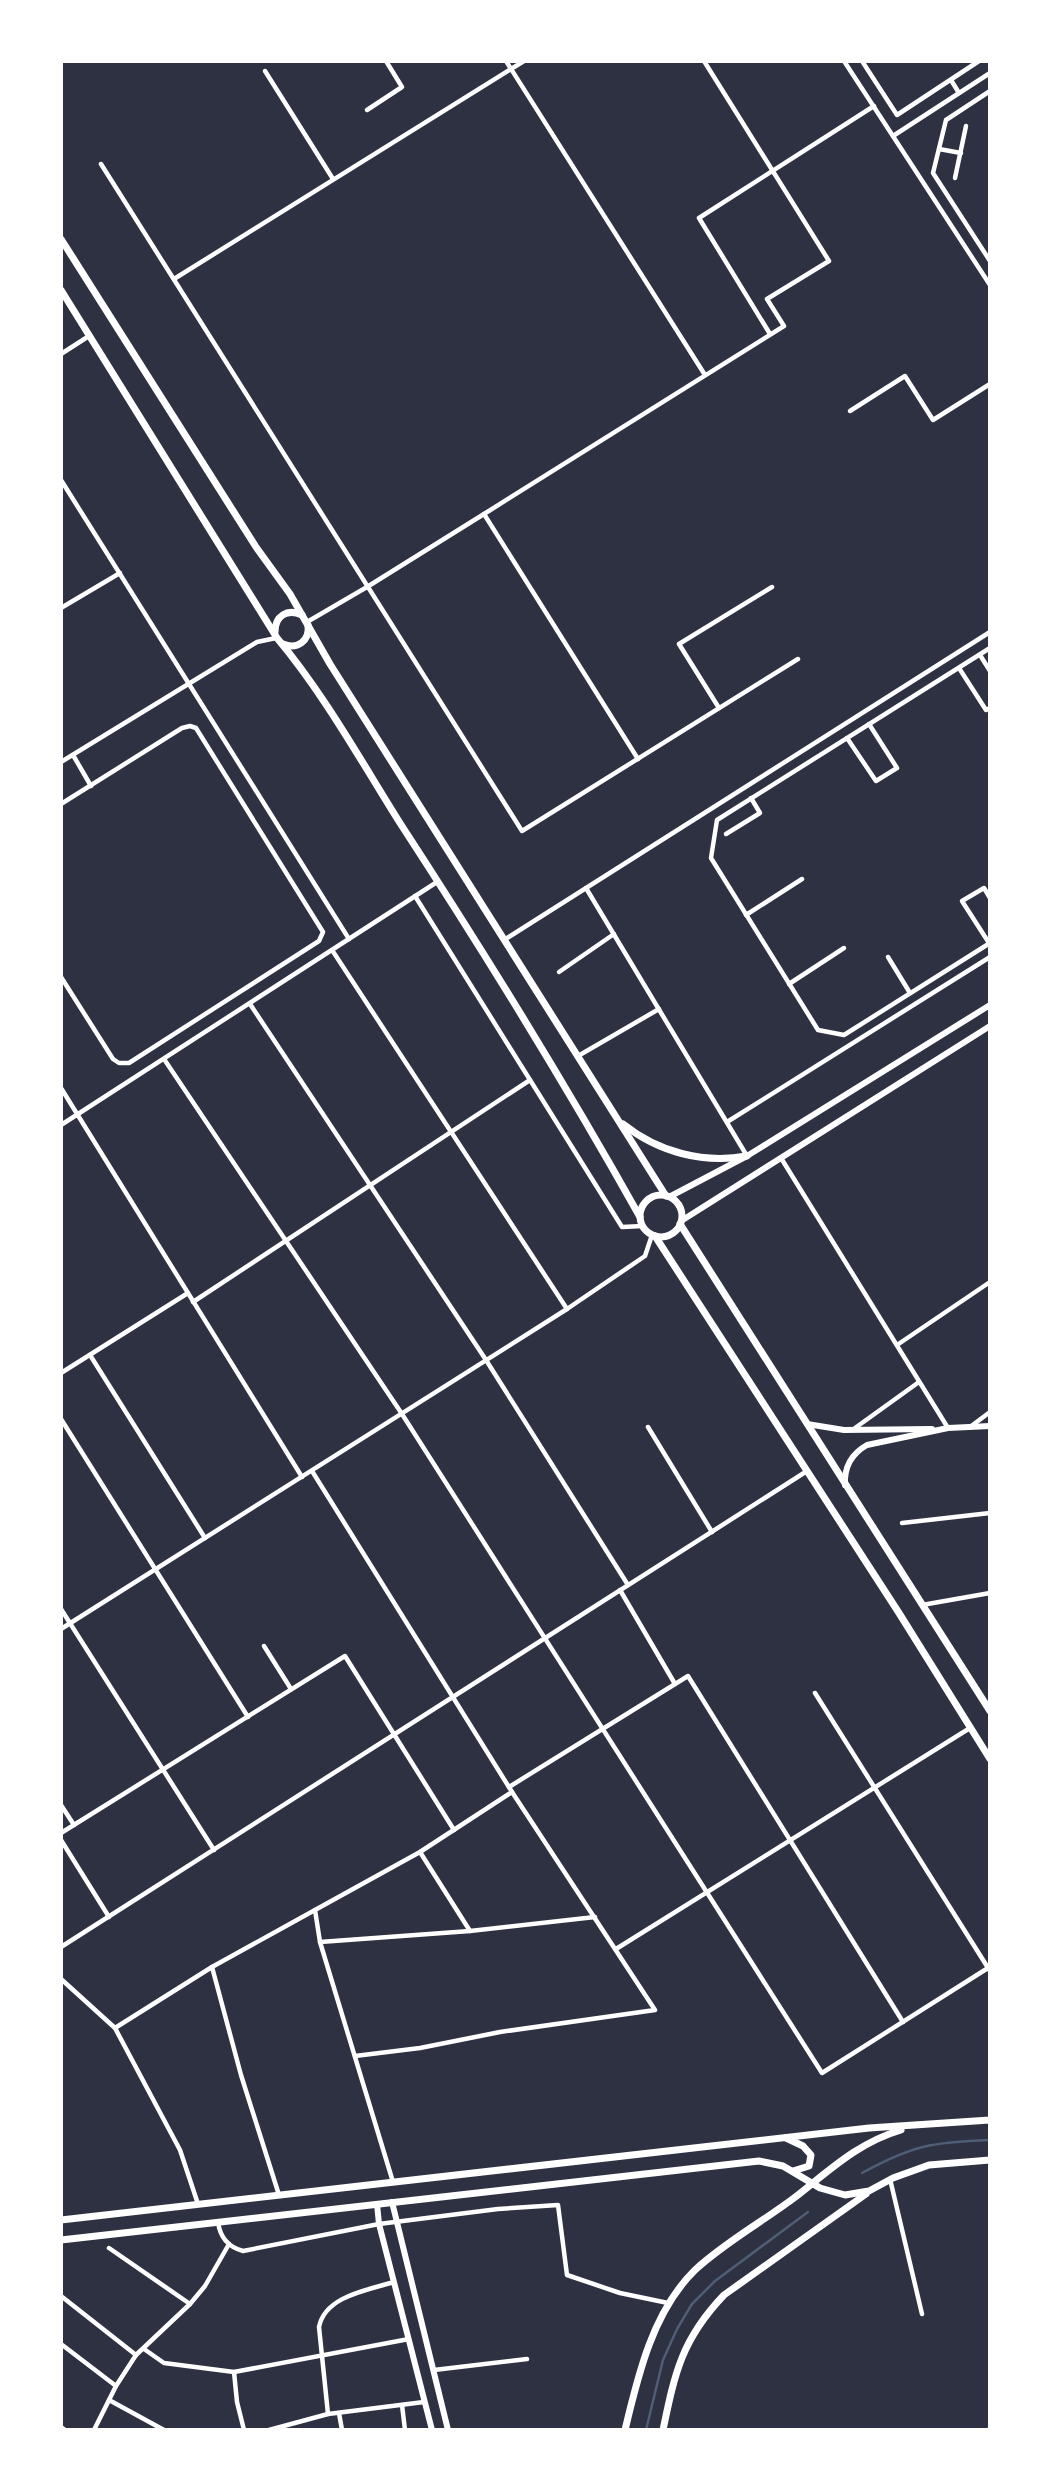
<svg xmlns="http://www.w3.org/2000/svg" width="1051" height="2491" font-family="Jost,sans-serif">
<rect width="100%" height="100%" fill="#2d3142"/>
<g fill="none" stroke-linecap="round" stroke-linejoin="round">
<g stroke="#4f5d75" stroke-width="2.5">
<path d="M 862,2173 C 913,2145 933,2142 990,2140"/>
<polyline points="646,2430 663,2360 677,2329 692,2304 715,2281 808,2212"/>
</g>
<g stroke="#fff" stroke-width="4.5">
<polyline points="506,61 705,375"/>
<polyline points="844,61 990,285"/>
<polyline points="862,61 897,115 979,61"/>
<polyline points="265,71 333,179"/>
<polyline points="951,80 959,93"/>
<polyline points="990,91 946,120 933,173 990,261"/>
<polyline points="367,110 402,87 386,61"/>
<polyline points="893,136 990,73"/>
<polyline points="939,149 961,153"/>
<polyline points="101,164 522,831 798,659"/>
<polyline points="955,178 966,126"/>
<polyline points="174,279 524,61"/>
<polyline points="770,334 699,218 874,106"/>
<polyline points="61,354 89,336"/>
<polyline points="850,411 905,376 933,420 990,384"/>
<polyline points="61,480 349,939"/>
<polyline points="484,514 784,326 767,299 829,261 704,61"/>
<polyline points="61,608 120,573"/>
<polyline points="307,622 367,587 484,514 638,759"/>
<polyline points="990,648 717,820 711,858 818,1030 844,1035 990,943"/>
<polyline points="980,655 990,671"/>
<polyline points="959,668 986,710 990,708"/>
<polyline points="719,708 679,644 772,587"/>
<polyline points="847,738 876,781 897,768 869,724"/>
<polyline points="73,755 91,786"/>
<polyline points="61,762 257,642 276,638"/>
<polyline points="61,804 182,728 190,726 196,728 323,932 319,941 129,1063 119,1063 113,1059 61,977"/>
<polyline points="726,834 760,813 751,798"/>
<polyline points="586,888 747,1156"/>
<polyline points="415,896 622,1227 643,1226"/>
<polyline points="746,915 802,879"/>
<polyline points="504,940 990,632"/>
<polyline points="989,943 962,901 984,888 990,898"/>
<polyline points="332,950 567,1309"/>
<polyline points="888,957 910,993"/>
<polyline points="559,972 614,934"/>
<polyline points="789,984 844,948"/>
<polyline points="250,1004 486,1360 628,1585"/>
<polyline points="578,1056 659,1009"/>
<polyline points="164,1059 402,1414 822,2073 988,1968"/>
<polyline points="61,1088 302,1477"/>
<polyline points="727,1122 990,957"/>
<polyline points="61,1125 437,882"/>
<polyline points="781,1158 948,1428"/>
<polyline points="193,1302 530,1080"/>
<polyline points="897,1345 990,1282"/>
<polyline points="90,1355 205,1538"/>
<polyline points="61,1373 188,1293"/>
<polyline points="61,1419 248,1717"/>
<polyline points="648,1427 712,1532"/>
<polyline points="970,1427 990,1412"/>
<polyline points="855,1428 919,1382"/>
<polyline points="312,1471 512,1792 655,2010 500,2032 420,2048 355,2056"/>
<polyline points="902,1523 990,1513"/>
<polyline points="620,1590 675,1684"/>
<polyline points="922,1605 990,1593"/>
<polyline points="61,1609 214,1850"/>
<polyline points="61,1629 567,1309 645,1256 652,1235"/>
<polyline points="264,1646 291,1689"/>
<polyline points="815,1693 990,1971"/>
<polyline points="509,1787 688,1676 903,2022"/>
<polyline points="61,1805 74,1825"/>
<polyline points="61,1833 345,1656 454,1830"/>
<polyline points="61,1840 109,1917"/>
<polyline points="420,1852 470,1931"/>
<polyline points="320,1942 470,1931 595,1917"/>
<polyline points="61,1947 807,1471"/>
<polyline points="616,1949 970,1728"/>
<polyline points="212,1967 315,1910"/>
<polyline points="61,1979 115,2028 212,1967 241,2075 279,2195"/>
<polyline points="115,2028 180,2150 198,2204"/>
<polyline points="890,2179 922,2314"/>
<polyline points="393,2182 320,1942 315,1910 420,1852 512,1792"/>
<path d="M 218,2222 C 220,2237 228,2247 243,2251 L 379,2224 L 498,2209 L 558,2205 L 567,2275 L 620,2293 L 668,2303"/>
<polyline points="109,2248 190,2304"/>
<polyline points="61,2296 136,2355"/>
<polyline points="61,2344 116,2386"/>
<polyline points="144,2349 164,2363 234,2372 409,2339"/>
<polyline points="434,2370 527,2359"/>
<polyline points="234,2372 237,2402 244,2430"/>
<polyline points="109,2400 164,2430"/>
<polyline points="402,2405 405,2430"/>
<polyline points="339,2413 342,2430"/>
<path d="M 328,2414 L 319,2327 C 325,2296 368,2290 394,2282"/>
<polyline points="61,2427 65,2430"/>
<polyline points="94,2430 116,2386 136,2355 190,2304 205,2286 229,2244"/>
<polyline points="269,2430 328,2414 424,2402"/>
<polyline points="988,2430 990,2429"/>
</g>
<g stroke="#fff" stroke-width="6">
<polyline points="669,1197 747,1156 990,1005"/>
<polyline points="681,1221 990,1026"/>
<polyline points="807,1424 844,1430 932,1429"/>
<path d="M 845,1485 C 844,1467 851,1454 867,1445 L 948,1428 L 990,1426"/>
<polyline points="392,2202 448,2430"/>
<polyline points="377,2204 379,2224 432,2430"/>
</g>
<g stroke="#fff" stroke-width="7">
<polyline points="61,239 256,547 290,594 330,664 666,1196"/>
<path d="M 61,290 L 277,638 C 324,694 361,761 400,823 C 484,952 565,1083 640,1217"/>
<path d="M 275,632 C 275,616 287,608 302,615"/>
<path d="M 283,644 C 297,650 310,641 308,625"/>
<path d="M 623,1124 C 658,1152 703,1164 747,1156"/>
<circle cx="661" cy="1216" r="21"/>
<polyline points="680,1224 990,1711"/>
<polyline points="655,1236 899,1613 990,1759"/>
<polyline points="786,2138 803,2146 811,2155 809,2166 793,2171"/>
<polyline points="61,2220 869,2128 990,2120"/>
<polyline points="61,2240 759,2161 783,2166 820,2188 845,2195 869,2191 893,2178 929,2165 990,2160"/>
<path d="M 625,2430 C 638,2375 653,2311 695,2270 C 724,2243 762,2222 794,2198 C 829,2171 857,2143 901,2130"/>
<path d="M 663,2430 C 675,2372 682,2339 724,2295 L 866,2194"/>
</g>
</g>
<rect width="1051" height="2491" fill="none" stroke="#ffffff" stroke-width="126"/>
</svg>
